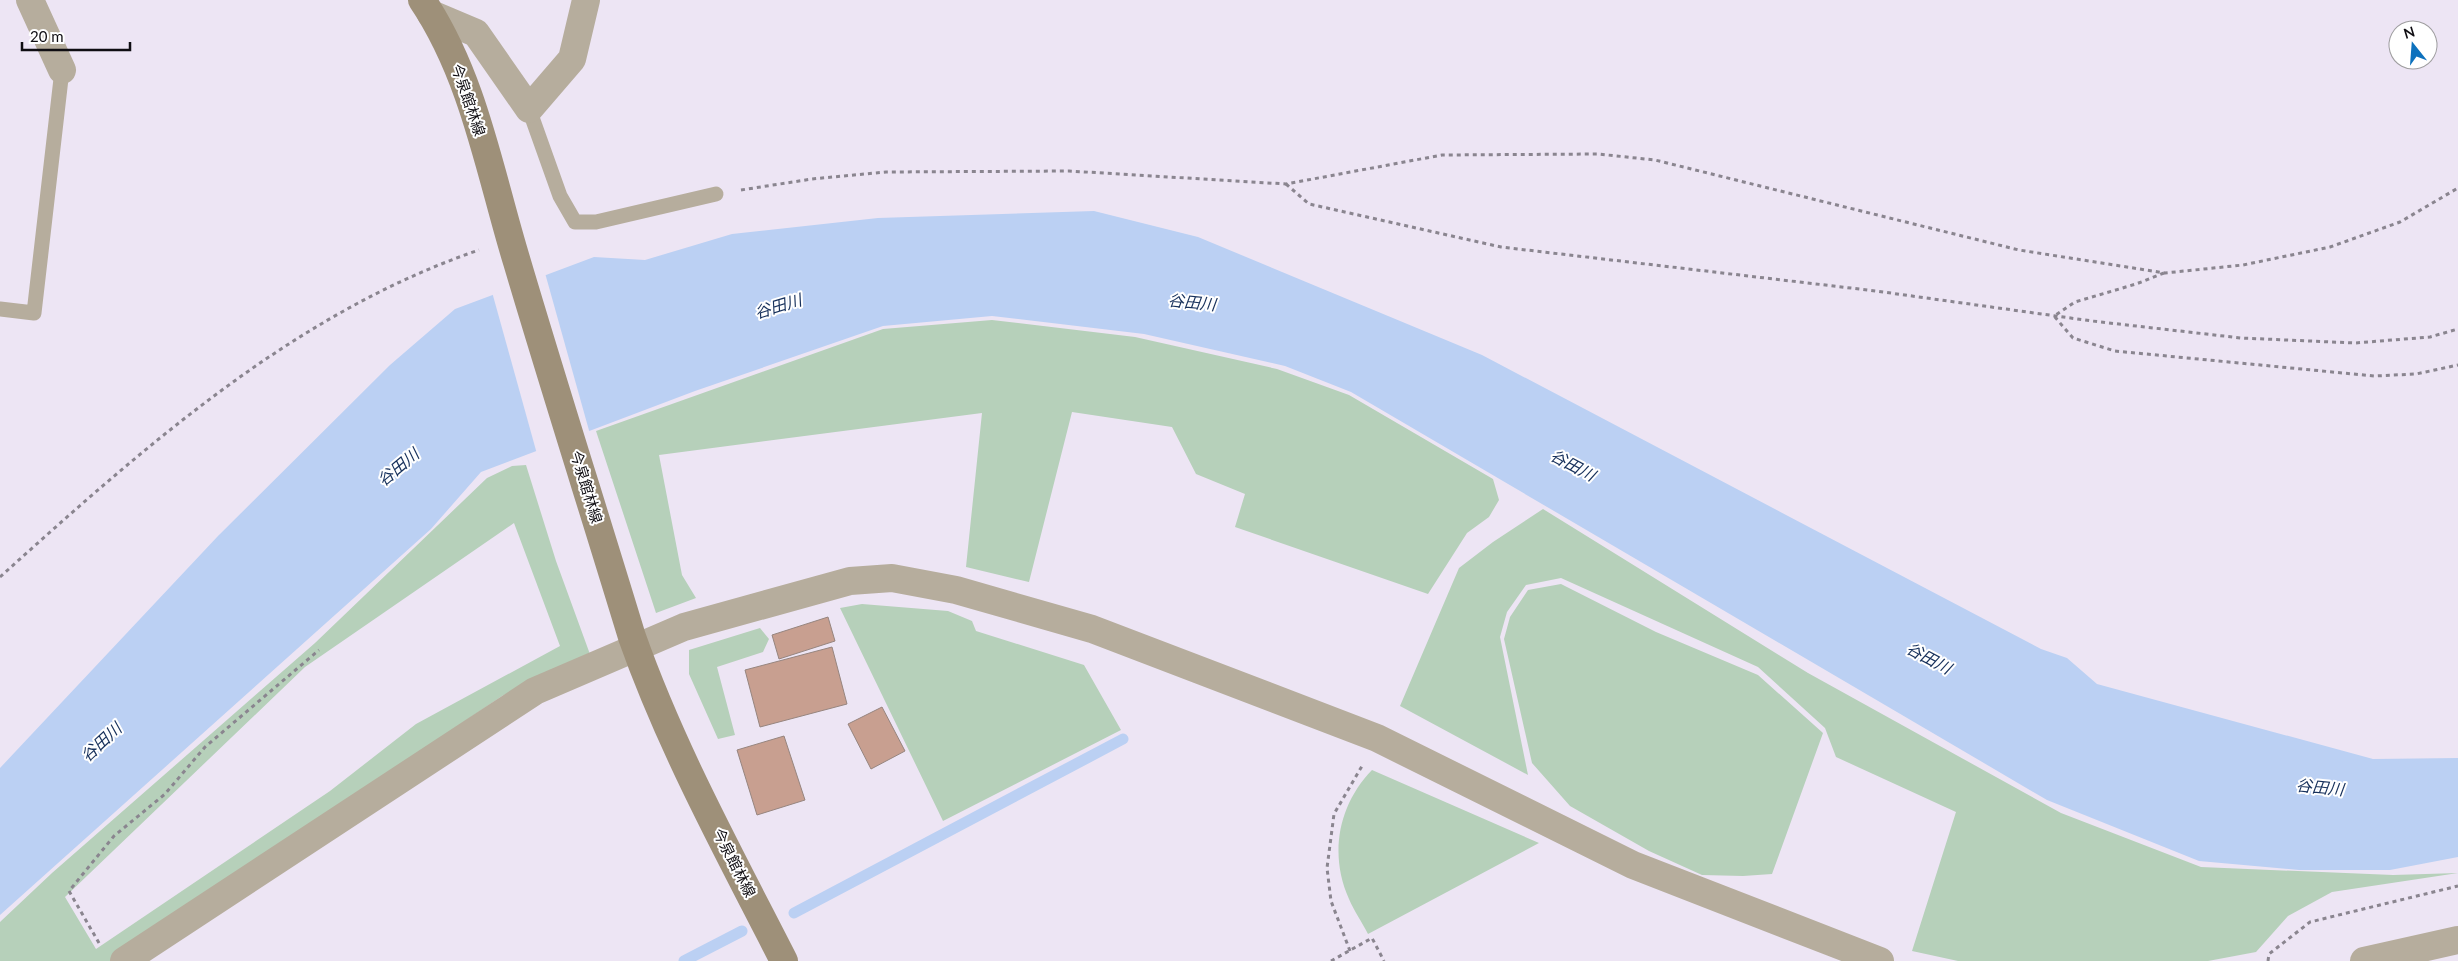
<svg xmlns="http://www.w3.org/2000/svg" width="2458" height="961" font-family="Lato,'Noto Sans JP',sans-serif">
<rect width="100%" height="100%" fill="#ede5f4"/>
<g fill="#b6d0ba" fill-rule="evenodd">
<polygon points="992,320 1135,337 1277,369 1349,395 1493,479 1499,500 1489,517 1467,533 1428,594 1235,527 1245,494 1196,474 1172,427 1072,412 1029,582 966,567 982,413 659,455 682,575 696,598 656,613 596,431 883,329"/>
<path d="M 526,465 L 556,561 L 591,657 L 567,664 L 502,696 L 110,961 L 0,961 L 0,922 L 52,873 L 315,643 L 487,478 L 512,466 ZM 514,523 L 560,646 L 416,724 L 330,791 L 96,949 L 65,897 L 305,667 Z"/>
<polygon points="1543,509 1808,673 2061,813 2201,867 2393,875 2458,873 2332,892 2288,916 2256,952 2208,961 1958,961 1912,951 1956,812 1836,757 1825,728 1758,667 1561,578 1526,585 1507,612 1500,637 1528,775 1400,706 1459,568 1493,542"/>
<polygon points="1561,584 1656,632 1758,675 1823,733 1772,874 1743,876 1702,875 1649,851 1570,806 1532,763 1504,639 1510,617 1528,590"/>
<polygon points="862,604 948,611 972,621 976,631 1084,665 1121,730 943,821 840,608"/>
<polygon points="760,628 769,639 763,652 717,667 735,735 718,739 689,674 689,650"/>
<path d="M 1372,770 L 1539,843 L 1368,934 C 1362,922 1354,911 1349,899 C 1329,855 1338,805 1372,770 Z"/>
</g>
<polygon fill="#bbd0f3" points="1094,211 1198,237 1482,355 2041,649 2067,658 2097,684 2373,759 2458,758 2458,857 2390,870 2299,870 2199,861 2047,800 1351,392 1285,366 1144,334 992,316 883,326 695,391 481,472 431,529 0,915 0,768 218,536 390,365 455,309 594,257 645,260 732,234 878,218"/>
<polygon fill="#ede5f4" points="545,273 590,434 537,454 492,292"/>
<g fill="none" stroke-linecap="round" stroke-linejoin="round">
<g stroke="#bbd0f3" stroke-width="11">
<polyline points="794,913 1123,739"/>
<polyline points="684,961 742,931"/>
</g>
</g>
<g fill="#c89f90" stroke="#96857f">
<polygon points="828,617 835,641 779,659 772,635"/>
<polygon points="832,647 847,704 760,727 745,670"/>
<polygon points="882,707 905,751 871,769 848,724"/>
<polygon points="784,736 805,800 757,815 737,750"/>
</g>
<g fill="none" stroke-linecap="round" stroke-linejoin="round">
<g stroke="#8a858f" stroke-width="3" stroke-dasharray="4 4" stroke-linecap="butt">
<polyline points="1286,184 1309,204 1501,247 1876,291 2092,321 2241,338 2355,343 2430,337 2458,329"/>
<polyline points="741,190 812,179 886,172 1069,171 1286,184 1442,155 1598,154 1655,160 2019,250 2165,273 2243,265 2330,247 2400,222 2458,188"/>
<polyline points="2164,273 2136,284 2075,302 2054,316 2073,338 2115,351 2374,376 2416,374 2458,365"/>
<path d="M 0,577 C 143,448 294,313 479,250"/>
<polyline points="99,943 69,891 114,836 165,794 205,747 319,650"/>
<polyline points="1350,951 1331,901 1327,868 1334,814 1362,766"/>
<polyline points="1331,961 1372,938 1384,961"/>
<polyline points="2268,961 2269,954 2310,922 2458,886"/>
</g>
<g stroke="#b6ad9d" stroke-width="15">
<polyline points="529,109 560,196 575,222 596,222 716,194"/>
<polyline points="0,309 34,313 62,70"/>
</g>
<g stroke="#b6ad9d" stroke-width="28">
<polyline points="30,0 62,70"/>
<polyline points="431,14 476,33 529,109 572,59 586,0"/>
<polyline points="124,961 535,691 684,627 850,581 892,578 956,590 1092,629 1377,738 1633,865 1880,961"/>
<polyline points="2364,961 2458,940"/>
</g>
<path stroke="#9e9079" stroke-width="28" d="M 422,0 C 474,77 490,174 517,262 C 554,387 594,512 632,637 C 672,750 730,855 784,961"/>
</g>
<g text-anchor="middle" stroke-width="4" stroke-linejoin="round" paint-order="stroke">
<g font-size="15" fill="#0f0d12" stroke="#fff">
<text transform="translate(468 100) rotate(71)" y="5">今泉館林線</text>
<text transform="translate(586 487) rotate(73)" y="5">今泉館林線</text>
<text transform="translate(734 863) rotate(63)" y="5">今泉館林線</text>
</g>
<g font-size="16" font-style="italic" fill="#16305b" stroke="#fff">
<text transform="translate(1192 302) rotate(6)" y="6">谷田川</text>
<text transform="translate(778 306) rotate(-17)" y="6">谷田川</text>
<text transform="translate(1573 465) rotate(28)" y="6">谷田川</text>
<text transform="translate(398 467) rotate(-40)" y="6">谷田川</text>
<text transform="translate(1929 658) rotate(28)" y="6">谷田川</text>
<text transform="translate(101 742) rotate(-43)" y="6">谷田川</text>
<text transform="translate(2320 787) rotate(6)" y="6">谷田川</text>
</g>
</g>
<g transform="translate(2413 45) rotate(343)"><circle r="24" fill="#ffffff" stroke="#9f9ea0"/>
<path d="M0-4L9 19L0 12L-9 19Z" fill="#0d71bd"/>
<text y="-8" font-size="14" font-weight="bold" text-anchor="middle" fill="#0f0d12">N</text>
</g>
<path d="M22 42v8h108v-8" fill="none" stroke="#0f0d12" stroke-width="2.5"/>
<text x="30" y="42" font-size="15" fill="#0f0d12" stroke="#ffffff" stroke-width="4" paint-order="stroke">20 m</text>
</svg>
